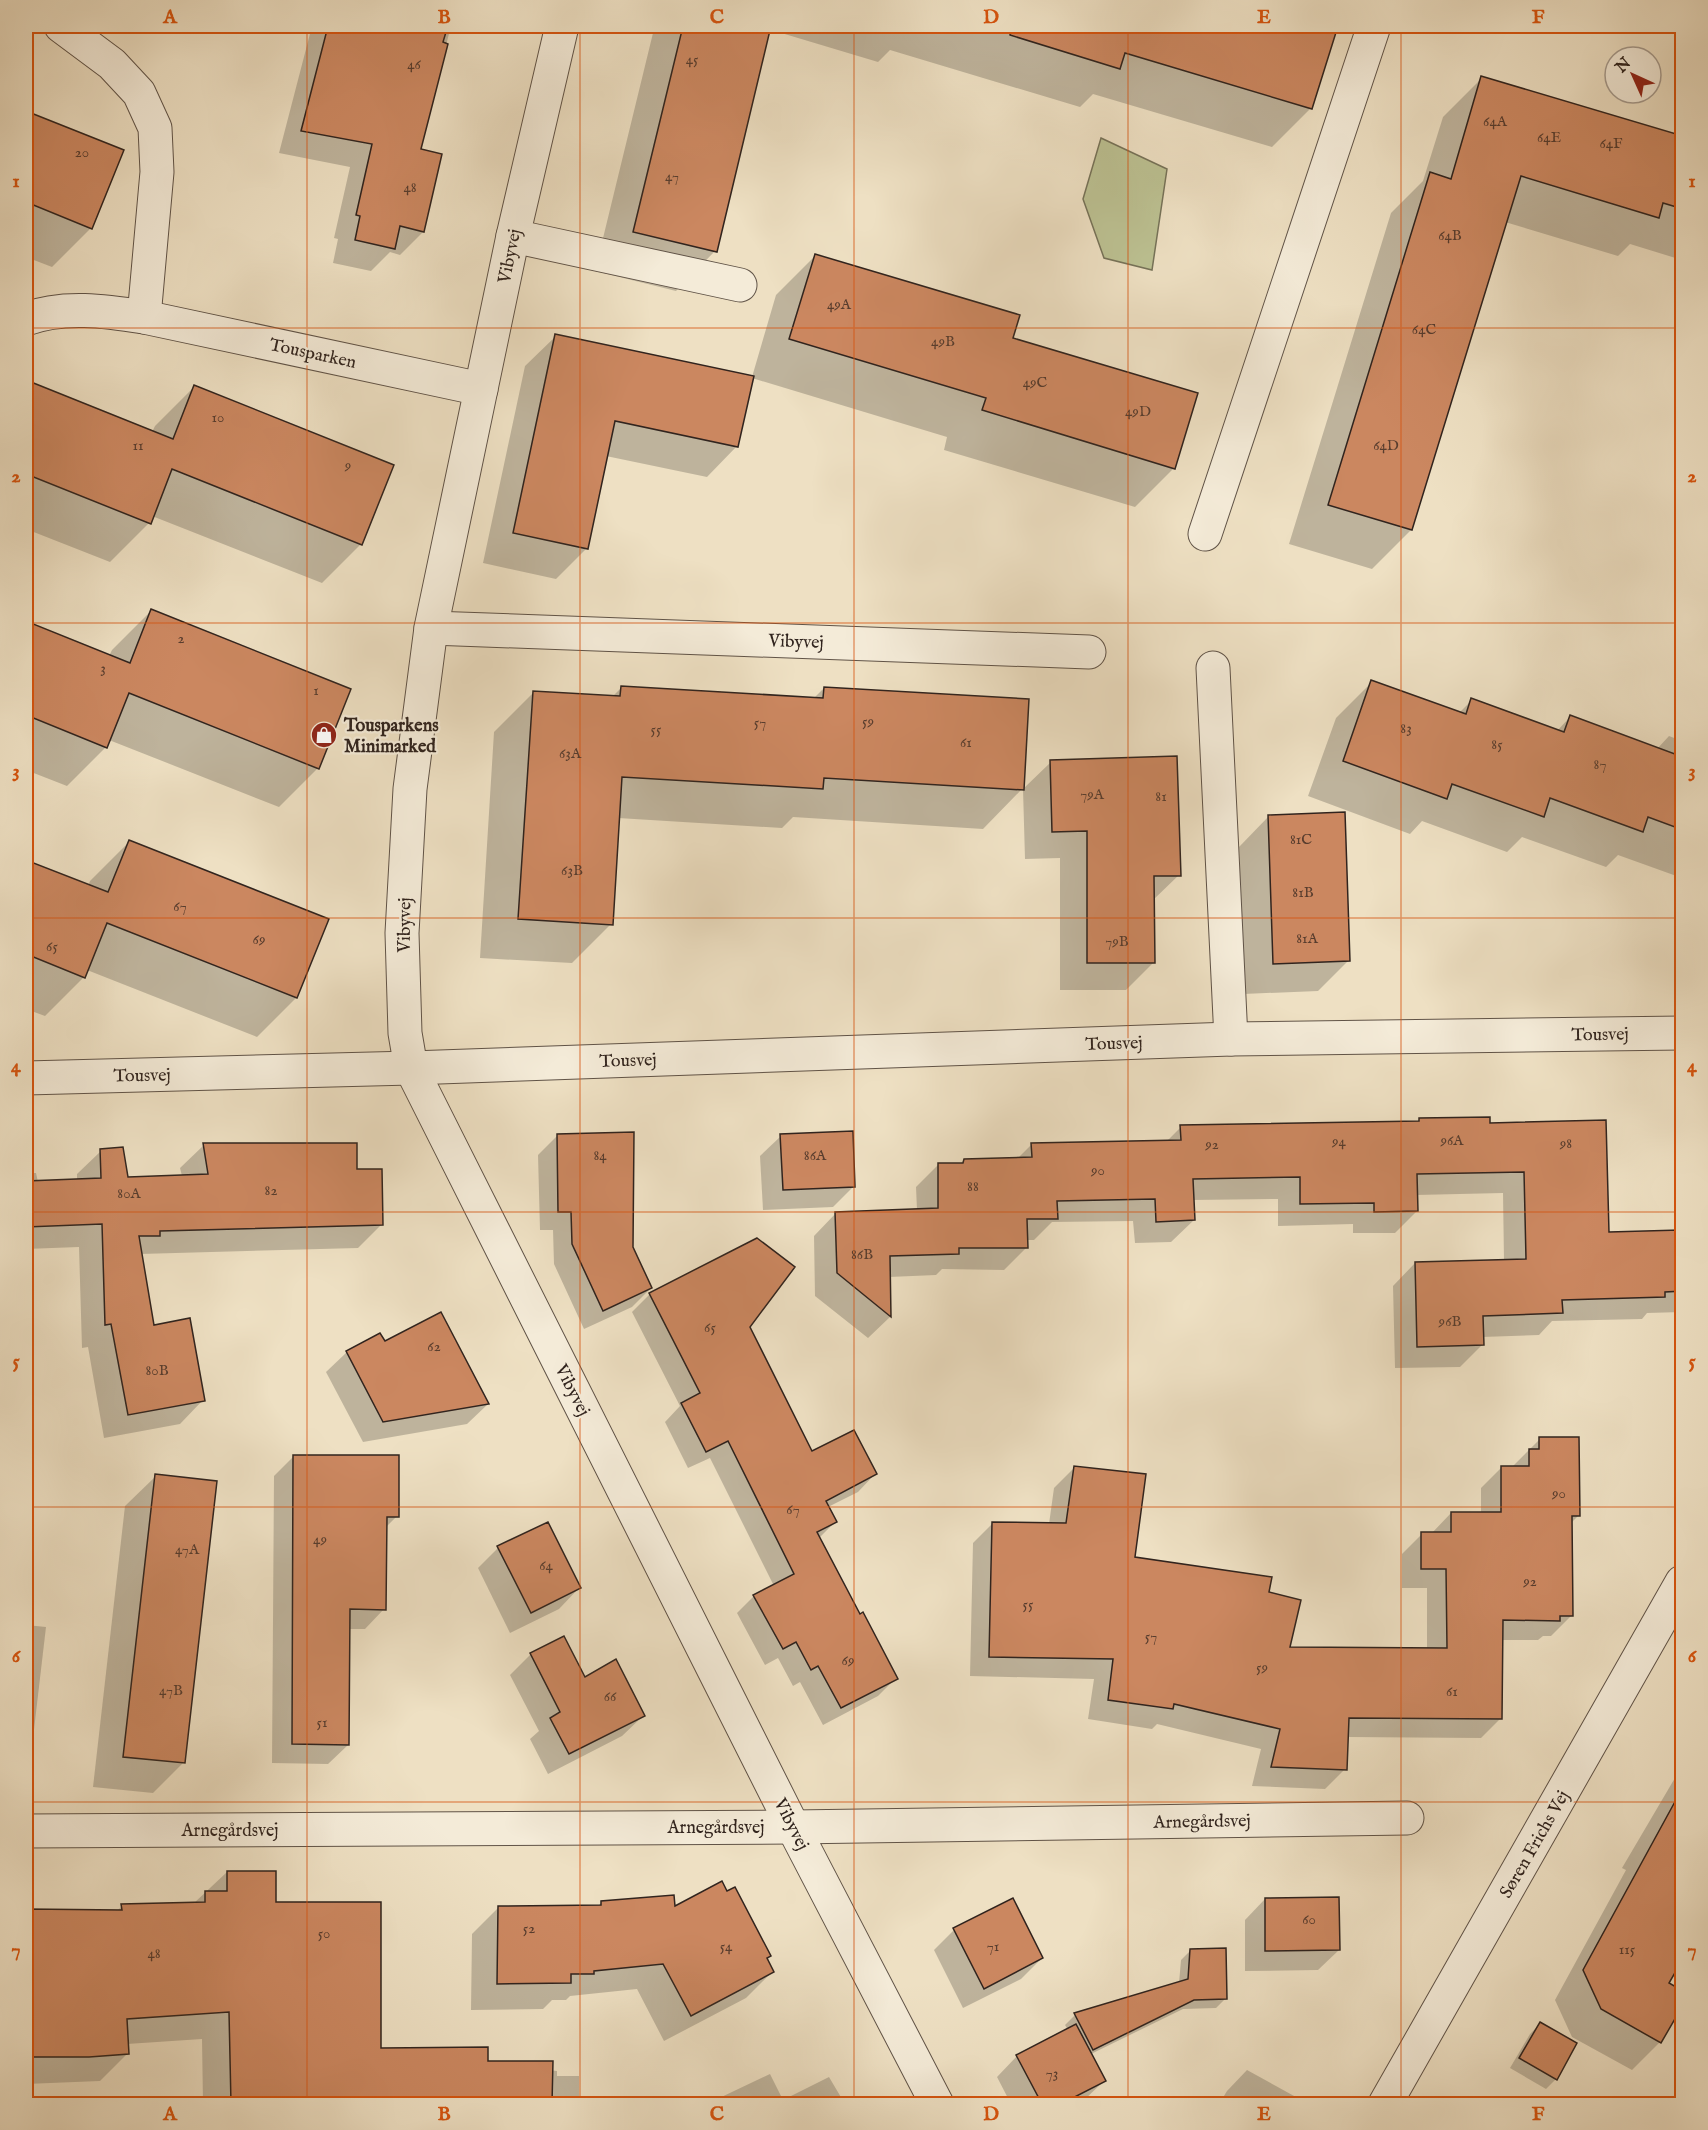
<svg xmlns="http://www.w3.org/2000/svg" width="1708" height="2130" font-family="'IM FELL English',serif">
<rect width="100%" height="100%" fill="#eee0c3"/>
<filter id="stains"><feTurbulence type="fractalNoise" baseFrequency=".00333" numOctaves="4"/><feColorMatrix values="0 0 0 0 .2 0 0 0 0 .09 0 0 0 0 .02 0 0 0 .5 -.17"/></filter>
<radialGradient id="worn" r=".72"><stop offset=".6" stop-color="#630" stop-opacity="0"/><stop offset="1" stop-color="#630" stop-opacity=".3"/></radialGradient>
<polygon fill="#bcc192" stroke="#767258" stroke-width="1.5" points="1101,138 1167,169 1152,270 1104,258 1083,199"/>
<g fill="#0003">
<polygon points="312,26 451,26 419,150 440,155 423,232 400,255 390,252 371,271 333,263 338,239 334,238 350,167 279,153"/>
<polygon points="660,26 1324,26 1336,29 1311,108 1272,147 1093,94 1080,107 890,50 878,62 768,29 715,251 676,291 595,271 653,33"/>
<polygon points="1482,78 1672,135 1682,124 1682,260 1630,244 1618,256 1505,222 1411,530 1372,569 1289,544 1391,213 1423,181 1443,117"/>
<polygon points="26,113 122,151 91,228 52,267 26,257"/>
<polygon points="815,256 1011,339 1174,468 1135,507 944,450 947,437 752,378 737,446 707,477 606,456 587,548 556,579 483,563 525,366 556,336 752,377 776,295"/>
<polygon points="26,382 152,432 155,426 194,387 361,544 322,583 152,516 149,523 110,562 26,529"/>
<polygon points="151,611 318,768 279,807 109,740 106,747 67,786 26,770 26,623 109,656 112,650"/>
<polygon points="1372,682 1459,713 1472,700 1557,731 1570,717 1657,749 1669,736 1682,741 1682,878 1618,855 1606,867 1522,837 1507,852 1422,821 1410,834 1308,796 1336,718"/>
<polygon points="621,688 813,699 824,688 1022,789 983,829 793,817 782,828 618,818 611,924 572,963 480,958 494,732 534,692 612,697"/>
<polygon points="1051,762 1179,875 1152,901 1153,963 1126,990 1060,990 1060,858 1025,859 1023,789"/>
<polygon points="1269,816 1348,961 1318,991 1243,994 1239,847"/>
<polygon points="129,842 327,920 296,998 257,1037 87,970 84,977 45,1016 26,1009 26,862 88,886 90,881"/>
<polygon points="1419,1120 1489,1124 1607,1233 1682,1231 1682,1312 1647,1313 1642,1319 1552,1321 1539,1335 1482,1337 1482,1345 1460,1367 1395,1368 1393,1286 1415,1263 1504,1261 1503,1193 1416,1195 1417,1211 1395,1233 1353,1233 1353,1224 1278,1226 1278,1199 1193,1200 1194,1220 1171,1242 1135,1243 1133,1221 1052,1222 1034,1240 1026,1240 1026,1248 1004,1270 942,1269 936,1275 889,1277 890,1317 868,1338 815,1296 814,1236 836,1213 917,1210 916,1187 938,1165 960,1164 964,1160 1017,1159 1032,1144 1166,1142 1181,1127 1417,1122"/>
<polygon points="557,1136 632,1248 651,1288 632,1307 584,1329 554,1264 553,1230 540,1230 538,1155"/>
<polygon points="781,1136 854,1186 833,1207 763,1210 760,1156"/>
<polygon points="204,1145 356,1170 381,1225 358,1248 140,1254 153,1327 203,1400 180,1424 104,1438 88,1347 82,1348 79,1247 26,1249 26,1173 36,1173 38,1182 77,1180 77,1174 101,1151 127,1178 182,1176 180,1168"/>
<polygon points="650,1294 748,1327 811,1453 875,1474 858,1492 828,1507 835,1522 819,1538 859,1616 896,1678 878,1696 823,1725 800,1682 793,1686 778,1658 765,1665 737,1613 754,1596 774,1586 710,1458 688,1468 665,1422 680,1406 632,1312"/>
<polygon points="384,1343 488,1404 467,1424 363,1442 326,1372 347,1352"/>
<polygon points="1540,1439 1579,1515 1570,1524 1571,1616 1551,1636 1543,1636 1538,1640 1501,1640 1501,1718 1481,1738 1347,1737 1345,1769 1325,1789 1252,1786 1261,1749 1157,1724 1152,1729 1088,1719 1094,1679 970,1676 973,1543 993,1523 1049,1524 1054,1488 1074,1468 1133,1558 1267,1594 1288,1648 1427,1649 1427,1588 1402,1588 1402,1554 1422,1534 1431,1534 1451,1513 1481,1513 1481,1488 1501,1468 1511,1468"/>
<polygon points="294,1456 397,1516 385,1528 384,1609 365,1629 348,1629 348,1745 328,1764 272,1763 274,1476"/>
<polygon points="156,1476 183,1763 153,1793 93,1787 125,1506"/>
<polygon points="498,1548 579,1588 559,1609 510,1633 478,1568"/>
<polygon points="26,1625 46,1627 31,1755 26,1760"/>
<polygon points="531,1654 584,1679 643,1716 622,1736 548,1774 530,1739 539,1731 510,1675"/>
<polygon points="1682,1766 1682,1956 1667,1984 1660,2042 1632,2070 1572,2037 1555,2000 1626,1870 1622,1868"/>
<polygon points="227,1872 275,1904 380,2050 557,2071 557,2076 579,2076 579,2104 203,2104 202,2039 127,2044 128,2053 100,2081 26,2084 26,1910 117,1911 122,1906 193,1904"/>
<polygon points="1265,1899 1339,1950 1318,1970 1245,1971 1245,1920"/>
<polygon points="602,1902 674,1908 766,1959 772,1972 746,1998 664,2041 637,1989 570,1996 566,2000 552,2000 543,2009 471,2010 472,1934 498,1908 598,1906"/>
<polygon points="954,1930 1042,1958 1021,1979 963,2008 934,1950"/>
<polygon points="1191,1950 1226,1998 1216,2008 1183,2009 1091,2054 1104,2081 1082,2102 1084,2104 1011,2104 997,2077 1017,2056 1068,2030 1065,2025 1075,2015 1179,1983 1181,1960"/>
<polygon points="1540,2024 1556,2079 1546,2089 1510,2068 1530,2034"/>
<polygon points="1247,2070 1305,2102 1304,2104 1219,2104 1227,2091"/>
<polygon points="770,2074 783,2100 829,2077 845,2104 710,2104 713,2101"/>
</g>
<g fill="#cb8760" stroke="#31241e" stroke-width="1.5">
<polygon points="328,26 420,26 446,32 443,42 448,44 421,149 442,154 424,232 400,226 395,249 355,240 360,216 356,215 372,144 301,131"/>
<polygon points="683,26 771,26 717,252 633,232"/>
<polygon points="1011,26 1338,26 1312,109 1125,53 1120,69 1010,35"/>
<polygon points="1481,76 1683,136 1683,209 1663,203 1659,218 1521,176 1412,530 1328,505 1430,172 1451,179"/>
<polygon points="26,111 124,150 92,229 26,202"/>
<polygon points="815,254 1020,315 1013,338 1198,393 1175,469 982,410 986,398 789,339"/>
<polygon points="555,334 754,376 738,447 615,421 588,549 513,533"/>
<polygon points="26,380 173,439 194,385 394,465 362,545 172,469 151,524 26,474"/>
<polygon points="151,609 351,689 319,769 129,693 107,748 26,715 26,621 130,663"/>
<polygon points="1371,680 1466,714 1471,698 1564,732 1570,715 1683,757 1683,830 1648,817 1643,832 1550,798 1544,817 1452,784 1447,799 1343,761"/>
<polygon points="621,686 823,698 824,687 1029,699 1024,790 824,778 823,789 622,777 613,925 518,919 533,691 620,696"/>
<polygon points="1177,756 1181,876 1154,876 1155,963 1087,963 1087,831 1052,832 1050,760"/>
<polygon points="1345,812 1350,961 1273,964 1268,815"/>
<polygon points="129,840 329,919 297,998 107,923 85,978 26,954 26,860 108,892"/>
<polygon points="1490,1117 1490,1123 1606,1120 1609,1232 1680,1230 1680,1238 1683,1238 1683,1291 1665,1292 1665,1297 1562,1300 1563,1313 1483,1316 1484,1345 1417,1347 1415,1262 1526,1259 1524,1172 1417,1174 1418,1211 1374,1212 1374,1203 1300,1204 1300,1177 1193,1179 1195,1220 1156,1222 1155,1199 1057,1201 1058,1219 1027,1219 1028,1248 959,1248 959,1254 890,1256 891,1317 837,1273 835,1212 938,1208 938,1163 963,1163 964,1159 1032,1157 1031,1143 1181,1140 1180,1125 1419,1121 1419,1118"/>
<polygon points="853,1131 855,1187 783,1190 780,1134"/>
<polygon points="634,1132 633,1247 652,1288 603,1311 572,1244 571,1212 558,1212 557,1134"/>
<polygon points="203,1143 357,1143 357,1169 382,1169 383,1225 160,1231 160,1236 139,1236 154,1325 190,1318 205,1401 128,1415 111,1324 105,1325 102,1224 26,1227 26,1181 101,1178 100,1149 123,1147 128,1177 208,1174"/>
<polygon points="757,1238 795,1267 750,1327 812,1451 854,1430 877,1474 826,1501 837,1522 817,1532 860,1614 863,1612 898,1679 841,1708 818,1666 811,1670 796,1642 783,1649 753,1595 794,1574 728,1441 706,1452 681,1403 700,1393 649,1293"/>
<polygon points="441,1312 489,1404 383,1422 346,1351 380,1333 385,1341"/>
<polygon points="1539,1437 1579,1437 1580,1516 1572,1516 1573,1616 1560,1616 1560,1621 1503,1620 1502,1719 1349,1718 1347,1770 1271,1767 1280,1729 1174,1704 1173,1709 1108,1700 1113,1659 989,1657 992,1522 1066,1523 1074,1466 1146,1474 1135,1557 1272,1577 1269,1592 1301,1600 1290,1647 1447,1648 1446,1569 1421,1569 1421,1532 1451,1532 1451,1512 1501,1512 1501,1466 1529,1466 1529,1449 1539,1449"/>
<polygon points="293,1455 399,1455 399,1517 387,1517 386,1610 350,1609 349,1745 292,1744"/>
<polygon points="155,1474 217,1481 185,1763 123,1757"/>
<polygon points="548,1522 581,1588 531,1613 497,1546"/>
<polygon points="564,1636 585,1677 616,1659 645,1716 569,1754 550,1718 560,1712 530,1653"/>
<polygon points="1683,1787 1683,1959 1669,1983 1683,1991 1683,2005 1661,2043 1601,2009 1583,1970"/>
<polygon points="227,1871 276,1871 276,1902 381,1902 381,2048 488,2047 488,2061 553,2061 552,2104 395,2103 395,2104 231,2104 229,2012 127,2019 129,2054 89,2057 26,2057 26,1909 122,1910 121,1904 205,1902 205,1891 227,1891"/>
<polygon points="722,1881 727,1891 735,1887 771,1956 767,1958 774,1972 691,2016 663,1964 594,1971 594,1974 571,1974 571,1983 497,1984 498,1906 601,1905 601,1901 674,1895 675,1906"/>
<polygon points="1339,1897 1340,1950 1265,1951 1265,1898"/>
<polygon points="1013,1898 1043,1958 984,1989 953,1928"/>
<polygon points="1226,1948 1227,1999 1194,2000 1093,2050 1074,2013 1188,1979 1190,1949"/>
<polygon points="1540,2022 1577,2043 1557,2080 1519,2058"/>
<polygon points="1076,2024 1106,2081 1061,2104 1042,2104 1016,2055"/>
</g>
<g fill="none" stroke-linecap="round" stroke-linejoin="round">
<g stroke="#605347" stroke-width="35">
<g id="minor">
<polyline points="61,26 112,64 139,93 155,128 157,172 144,317"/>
<polyline points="562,26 513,236 431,628 410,789 402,933 405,1033 411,1068 793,1827 937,2104"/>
<polyline points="513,236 740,285"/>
<path d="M 26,319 C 63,305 106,311 144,317 L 481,389"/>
<polyline points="1205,534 1374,26"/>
<polyline points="431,628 1089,652"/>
<polyline points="1213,668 1231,1039"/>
<polyline points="26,1078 411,1068 1231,1039 1682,1033"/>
<polyline points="26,1831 793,1827 1407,1818"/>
<polyline points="1385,2104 1682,1582"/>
</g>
</g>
<use href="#minor" stroke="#f4ebd8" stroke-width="33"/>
</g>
<path fill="none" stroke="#d6540e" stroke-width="1.5" stroke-opacity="0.55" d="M 307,26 L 307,2104M 580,26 L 580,2104M 854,26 L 854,2104M 1128,26 L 1128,2104M 1401,26 L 1401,2104M 26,328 L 1682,328M 26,623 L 1682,623M 26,918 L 1682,918M 26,1212 L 1682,1212M 26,1507 L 1682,1507M 26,1802 L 1682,1802"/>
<defs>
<g id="shop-disc" transform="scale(1.35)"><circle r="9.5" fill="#8f2418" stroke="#f4ebd8"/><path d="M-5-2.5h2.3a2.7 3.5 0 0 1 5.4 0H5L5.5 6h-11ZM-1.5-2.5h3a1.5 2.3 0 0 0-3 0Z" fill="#fff"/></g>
</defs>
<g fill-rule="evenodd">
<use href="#shop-disc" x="324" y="735"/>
</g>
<g text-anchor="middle" stroke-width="4.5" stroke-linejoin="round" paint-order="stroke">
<g font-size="15" fill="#583d2e">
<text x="692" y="64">45</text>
<text x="414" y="69">46</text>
<text x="1495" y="126">64A</text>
<text x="1549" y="142">64E</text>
<text x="1611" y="148">64F</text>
<text x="82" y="157">20</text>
<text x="672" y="181">47</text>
<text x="410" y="192">48</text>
<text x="1450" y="240">64B</text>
<text x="839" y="309">49A</text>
<text x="1424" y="334">64C</text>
<text x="943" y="346">49B</text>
<text x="1035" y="387">49C</text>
<text x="1138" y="416">49D</text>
<text x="218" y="422">10</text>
<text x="138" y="450">11</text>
<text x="1386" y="450">64D</text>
<text x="348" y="470">9</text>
<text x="181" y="643">2</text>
<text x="103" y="673">3</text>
<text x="316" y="695">1</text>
<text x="868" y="726">59</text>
<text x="760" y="727">57</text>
<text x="1406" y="733">83</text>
<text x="656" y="734">55</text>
<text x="966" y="747">61</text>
<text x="1497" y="749">85</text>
<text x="570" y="758">63A</text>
<text x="1600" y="769">87</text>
<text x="1092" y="799">79A</text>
<text x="1161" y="801">81</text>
<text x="1301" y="844">81C</text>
<text x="572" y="875">63B</text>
<text x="1303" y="897">81B</text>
<text x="180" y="911">67</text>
<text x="1307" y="943">81A</text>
<text x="259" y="944">69</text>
<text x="1117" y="946">79B</text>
<text x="52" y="951">65</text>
<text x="1452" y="1145">96A</text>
<text x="1339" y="1146">94</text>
<text x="1566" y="1148">98</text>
<text x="1212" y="1149">92</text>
<text x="600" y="1160">84</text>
<text x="815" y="1160">86A</text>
<text x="1098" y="1175">90</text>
<text x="973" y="1191">88</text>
<text x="271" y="1195">82</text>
<text x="129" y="1198">80A</text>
<text x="862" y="1259">86B</text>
<text x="1450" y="1326">96B</text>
<text x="710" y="1332">65</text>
<text x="434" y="1351">62</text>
<text x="157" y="1375">80B</text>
<text x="1559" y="1498">90</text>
<text x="793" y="1514">67</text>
<text x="320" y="1544">49</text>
<text x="187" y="1554">47A</text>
<text x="546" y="1570">64</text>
<text x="1530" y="1586">92</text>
<text x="1028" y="1609">55</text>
<text x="1151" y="1641">57</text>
<text x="848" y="1665">69</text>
<text x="1262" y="1672">59</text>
<text x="171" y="1695">47B</text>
<text x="1452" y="1696">61</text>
<text x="610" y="1701">66</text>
<text x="322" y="1727">51</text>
<text x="1309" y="1924">60</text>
<text x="529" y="1933">52</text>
<text x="324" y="1938">50</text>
<text x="726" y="1951">54</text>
<text x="993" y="1951">71</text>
<text x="1627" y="1954">115</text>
<text x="154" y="1958">48</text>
<text x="1052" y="2078">73</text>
</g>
<g font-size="18" fill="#31241e" stroke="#f4ebd8">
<text transform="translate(509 256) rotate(-78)" y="6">Vibyvej</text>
<text transform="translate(313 353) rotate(12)" y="6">Tousparken</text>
<text transform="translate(796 641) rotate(2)" y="6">Vibyvej</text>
<text transform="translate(404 925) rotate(-89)" y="6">Vibyvej</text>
<text transform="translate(1600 1034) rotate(-1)" y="6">Tousvej</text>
<text transform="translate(1114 1043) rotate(-2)" y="6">Tousvej</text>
<text transform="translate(628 1060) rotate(-2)" y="6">Tousvej</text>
<text transform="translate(142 1075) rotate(-1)" y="6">Tousvej</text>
<text transform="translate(573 1390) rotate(63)" y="6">Vibyvej</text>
<text transform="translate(1202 1821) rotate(-1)" y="6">Arnegårdsvej</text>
<text transform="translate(792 1824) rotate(63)" y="6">Vibyvej</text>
<text x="716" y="1833">Arnegårdsvej</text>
<text x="230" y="1836">Arnegårdsvej</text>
<text transform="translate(1534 1844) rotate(-60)" y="6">Søren Frichs Vej</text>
</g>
<g font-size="18" font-weight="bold" fill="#31241e" stroke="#f4ebd8" text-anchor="start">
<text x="344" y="731">Tousparkens<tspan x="344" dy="21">Minimarked</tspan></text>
</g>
</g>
<rect width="1708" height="2130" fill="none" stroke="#eee0c3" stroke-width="66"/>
<g transform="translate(1633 75) rotate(315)"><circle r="28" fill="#f4ebd8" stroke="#a69b8e" stroke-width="1.5"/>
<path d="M0-4.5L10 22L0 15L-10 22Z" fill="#8f2418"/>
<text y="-9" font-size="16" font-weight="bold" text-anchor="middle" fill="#31241e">N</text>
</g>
<rect x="33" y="33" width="1642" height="2064" fill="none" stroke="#d6540e" stroke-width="2"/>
<g font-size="20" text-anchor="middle" font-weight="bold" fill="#d6540e">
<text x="170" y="23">A</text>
<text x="444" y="23">B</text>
<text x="717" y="23">C</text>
<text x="991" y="23">D</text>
<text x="1264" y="23">E</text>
<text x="1538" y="23">F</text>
<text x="16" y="187">1</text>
<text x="1692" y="187">1</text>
<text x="16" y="482">2</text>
<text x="1692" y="482">2</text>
<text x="16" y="777">3</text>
<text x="1692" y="777">3</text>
<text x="16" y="1072">4</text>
<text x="1692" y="1072">4</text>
<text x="16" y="1367">5</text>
<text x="1692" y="1367">5</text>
<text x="16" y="1662">6</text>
<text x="1692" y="1662">6</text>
<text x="16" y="1956">7</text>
<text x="1692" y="1956">7</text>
<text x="170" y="2120">A</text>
<text x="444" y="2120">B</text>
<text x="717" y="2120">C</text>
<text x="991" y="2120">D</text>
<text x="1264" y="2120">E</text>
<text x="1538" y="2120">F</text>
</g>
<rect width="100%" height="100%" filter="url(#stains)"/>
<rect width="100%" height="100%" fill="url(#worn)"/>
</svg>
